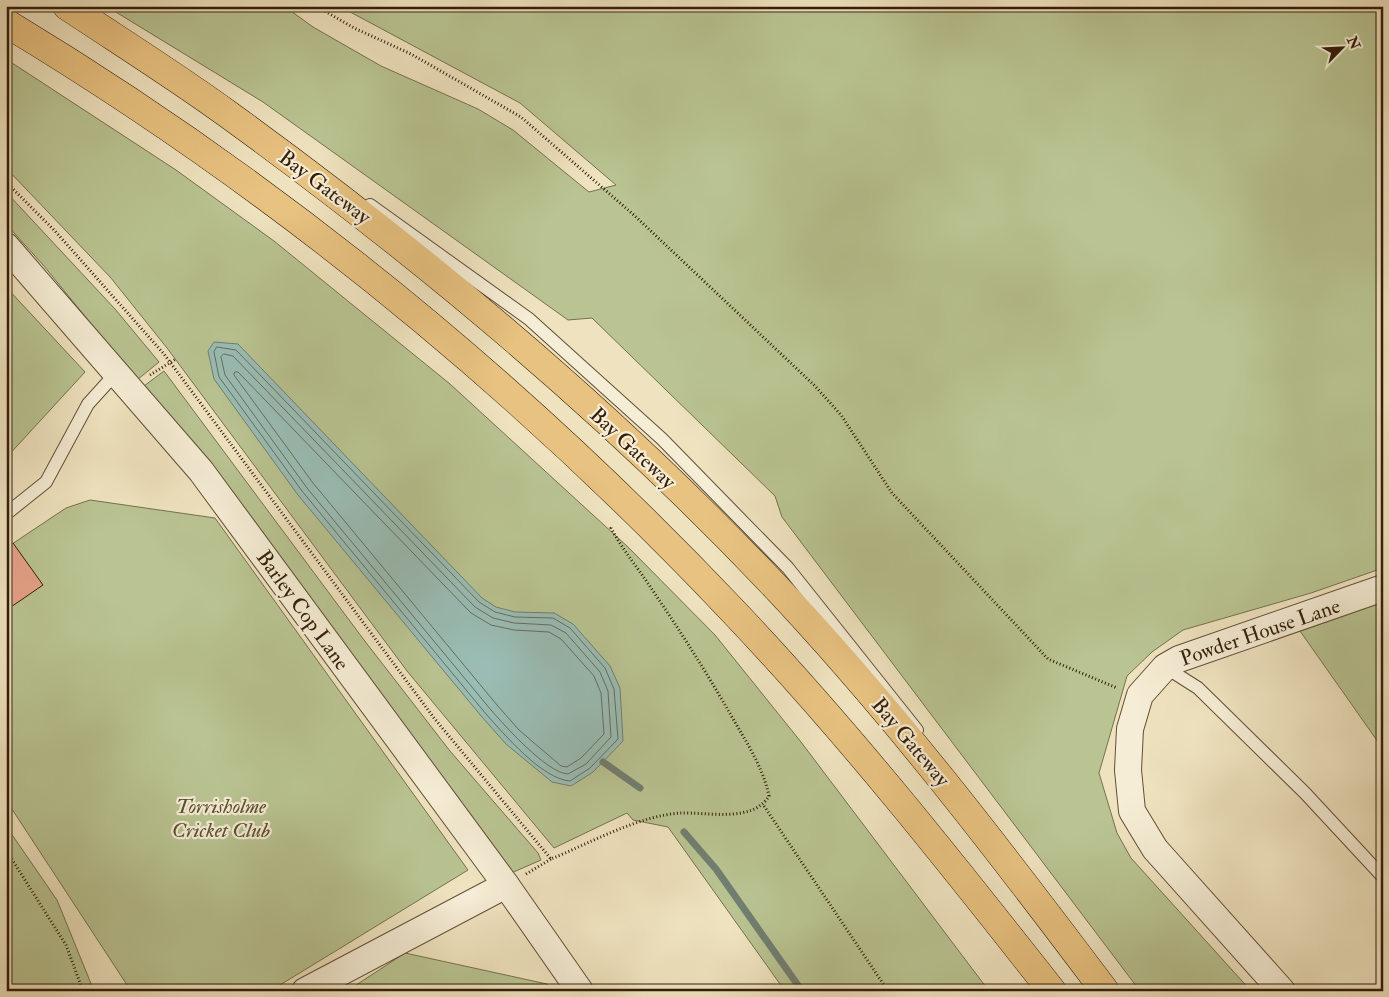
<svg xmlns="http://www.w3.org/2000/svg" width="1389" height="997" font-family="'IM FELL Double Pica',serif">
<rect width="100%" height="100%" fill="#efe3bf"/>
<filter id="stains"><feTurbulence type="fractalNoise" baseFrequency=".004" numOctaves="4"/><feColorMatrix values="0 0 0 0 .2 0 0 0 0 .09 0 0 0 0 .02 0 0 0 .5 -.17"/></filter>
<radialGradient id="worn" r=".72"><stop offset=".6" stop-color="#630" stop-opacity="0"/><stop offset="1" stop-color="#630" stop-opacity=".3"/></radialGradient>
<g fill="#b9c492" stroke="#76704e">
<polygon points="106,6 284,6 313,27 381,66 478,109 513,130 589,192 616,185 520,103 339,6 1383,6 1383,568 1311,593 1183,630 1152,652 1127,676 1099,773 1117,833 1131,858 1251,991 1140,991 782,517 775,496 592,318 568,320 263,102"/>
<polygon points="6,59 176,170 274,241 450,384 628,547 715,635 801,742 989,991 785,991 668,827 633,820 627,813 554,848 407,671 167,348 111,278 6,168"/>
<polygon points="6,192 115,309 159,362 137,380 44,266 6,224"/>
<polygon points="6,287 85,372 6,458"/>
<polygon points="164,371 364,640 450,751 538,853 541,860 509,874 144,386"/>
<polygon points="90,500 215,518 468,870 280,985 262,991 131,991 6,800 6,548 66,508"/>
<polygon points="1383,602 1383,749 1300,631"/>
<polygon points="6,826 57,900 94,991 6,991"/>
<polygon points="405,953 547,984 552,991 347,991"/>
</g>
<polygon fill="#9abeb6" stroke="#717e71" points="214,342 238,344 482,598 496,607 515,612 554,613 573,624 610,666 620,688 623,741 593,772 571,786 552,782 506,744 482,717 298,495 214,379 208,351"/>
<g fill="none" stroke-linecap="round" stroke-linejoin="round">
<g stroke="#666e60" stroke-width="1">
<path d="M 217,347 L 236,350 L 479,602 L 495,612 L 515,617 L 553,618 L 570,628 L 605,668 L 614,689 L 618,739 L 590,768 L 570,781 C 542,779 504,734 486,714 L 302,491 L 219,377 L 214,352 Z"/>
<path d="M 224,354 L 233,356 L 475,607 L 493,618 L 514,623 L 551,625 L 566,633 L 600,672 L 608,691 L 611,737 L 586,764 L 568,774 C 547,773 505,726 491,710 L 307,488 L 225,375 L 221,357 Z"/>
<polygon points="235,372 238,372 471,613 491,625 514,630 549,632 561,639 594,676 601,693 604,734 581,758 567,767 561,766 519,730 497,705 313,483 234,375"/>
</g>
<g stroke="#717e71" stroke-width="7">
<polyline points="603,762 640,788"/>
<polyline points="684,832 716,869 802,991"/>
</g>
</g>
<polygon fill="#e6a28a" stroke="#331d09" points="13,543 43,585 8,609 6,548"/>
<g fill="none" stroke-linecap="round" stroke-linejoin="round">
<g stroke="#624e36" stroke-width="14">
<g id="service">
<polyline points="370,205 529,319 662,439 788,568 917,730"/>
<polyline points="6,514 46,482 88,404 117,372"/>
<polyline points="1165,667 1198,688 1305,793 1383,877"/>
</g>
</g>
<g stroke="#624e36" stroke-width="28">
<g id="minor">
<polyline points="6,246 201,471 506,885 580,991"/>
<polyline points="305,991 506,885"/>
<polyline points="1282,991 1155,849 1132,811 1128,770 1130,729 1140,695 1165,667 1179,659 1383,588"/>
</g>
</g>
<g stroke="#331d09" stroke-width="29">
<g id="trunk">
<path d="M 67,6 C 121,42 177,77 229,115 C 422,255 607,409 771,582 C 892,710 999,850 1105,991"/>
<path d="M 6,23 C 273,184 518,384 732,610 C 847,731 949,860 1052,991"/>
</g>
</g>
<g stroke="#331d09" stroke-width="3" stroke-dasharray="1 2.5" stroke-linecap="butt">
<polyline points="316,6 354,28 411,54 521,117 635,216 815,386 841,415 892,493 1048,659 1117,688"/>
<path d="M 6,182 L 55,231 L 164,354 L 434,718 L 551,859 C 590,843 638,816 680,813 C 707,812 753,823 769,796 C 764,771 749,746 736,724 C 710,678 681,632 651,588 C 638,568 622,549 611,528 L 613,526"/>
<polyline points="150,375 176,359"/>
<polyline points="764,806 888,991"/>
<polyline points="6,850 66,945 83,991"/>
<polyline points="526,874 551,859"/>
</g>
<use href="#service" stroke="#f5edd5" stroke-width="12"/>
<use href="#minor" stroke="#f5edd5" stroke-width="26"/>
<use href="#trunk" stroke="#e8c280" stroke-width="28"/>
</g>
<g text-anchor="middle" stroke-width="4.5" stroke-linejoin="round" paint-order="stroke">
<g font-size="21" fill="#331d09" stroke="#f5edd5">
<text transform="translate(325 187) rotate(37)" y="7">Bay Gateway</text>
<text transform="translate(633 448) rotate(43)" y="7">Bay Gateway</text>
<text transform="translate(303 610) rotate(54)" y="7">Barley Cop Lane</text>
<text transform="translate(1260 632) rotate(-19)" y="7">Powder House Lane</text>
<text transform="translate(911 742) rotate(50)" y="7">Bay Gateway</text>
</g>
<g font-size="21" font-style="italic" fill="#5b4f32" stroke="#f5edd5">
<text x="221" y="813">Torrisholme<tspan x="221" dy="24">Cricket Club</tspan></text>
</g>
</g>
<rect width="1389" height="997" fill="none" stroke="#efe3bf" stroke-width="25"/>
<rect x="8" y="8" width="1374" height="982" fill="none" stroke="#331d09" stroke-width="2.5"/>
<rect x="12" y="12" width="1364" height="972" fill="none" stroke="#331d09"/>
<g transform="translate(1342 48) rotate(66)" stroke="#f5edd5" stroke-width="4" paint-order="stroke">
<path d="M0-4L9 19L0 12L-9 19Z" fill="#331d09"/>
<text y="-8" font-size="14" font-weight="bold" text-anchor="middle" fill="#331d09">N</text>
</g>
<rect width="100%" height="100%" filter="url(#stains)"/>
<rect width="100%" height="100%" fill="url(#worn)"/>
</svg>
